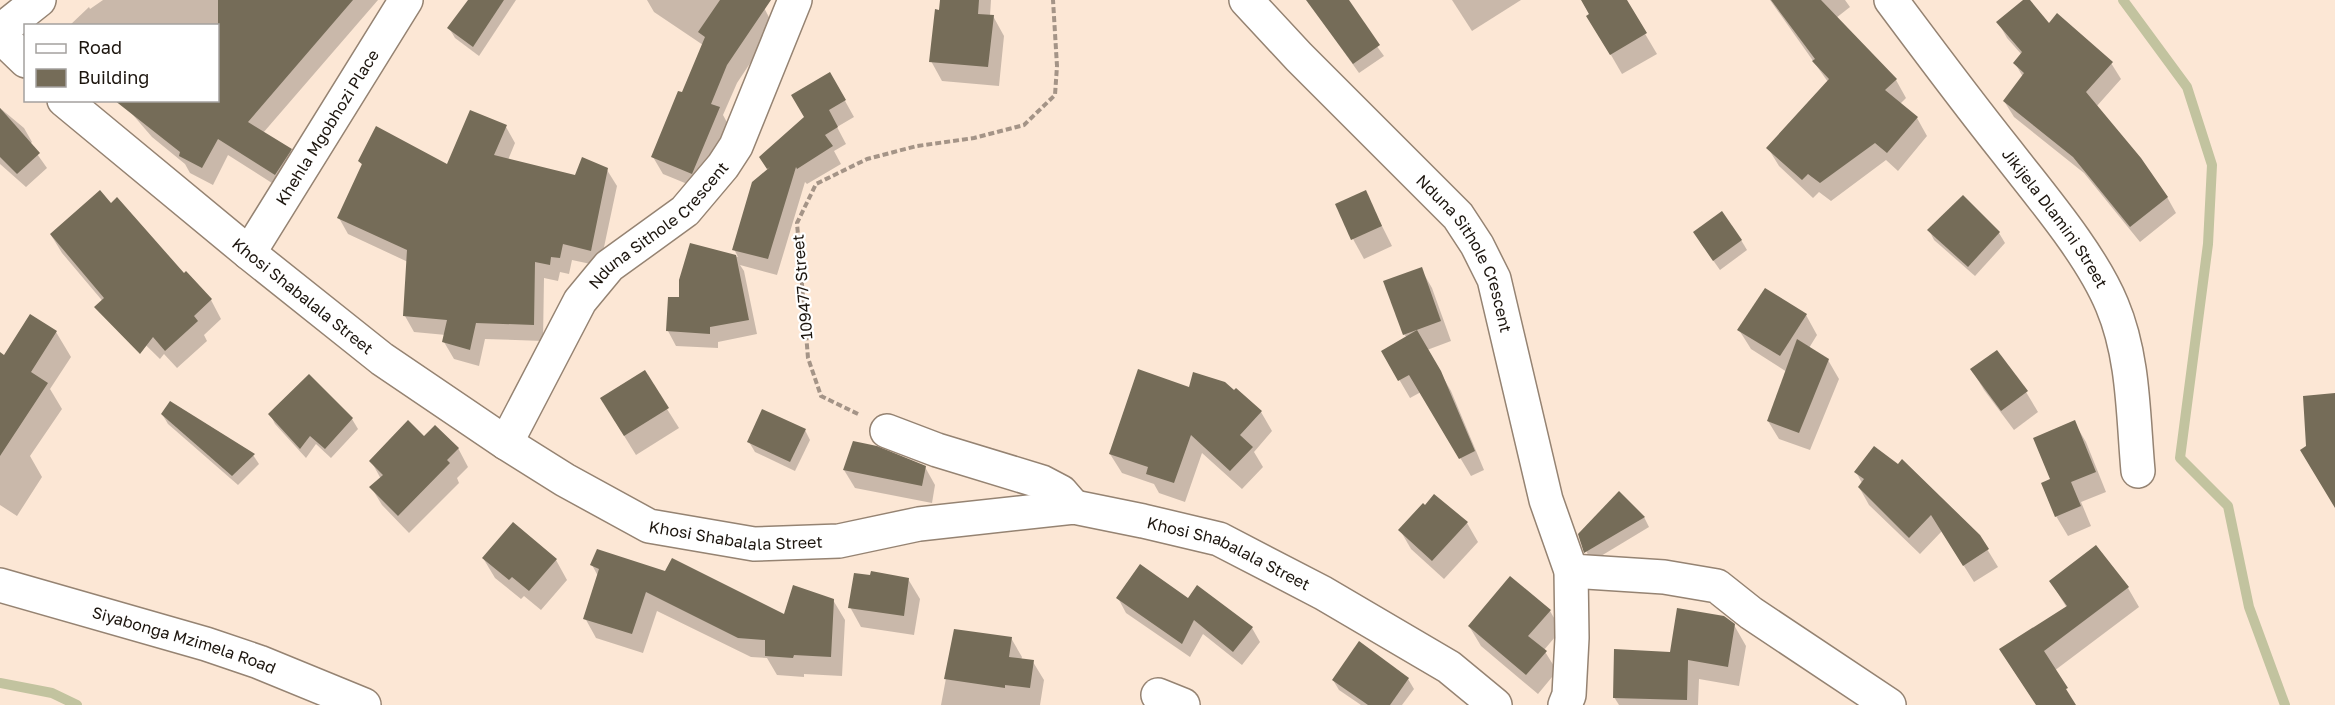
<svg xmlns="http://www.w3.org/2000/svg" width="2335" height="705" font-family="'Golos Text',sans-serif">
<rect width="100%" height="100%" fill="#fce7d5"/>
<g fill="#0003">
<polygon points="103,0 378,0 263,133 290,150 301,167 286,192 228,155 213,185 190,173 185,164 152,137 120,100 218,100 218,26 69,26 89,7 90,9"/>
<polygon points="470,0 516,0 479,56 455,38 449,28"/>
<polygon points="647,0 760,0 774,27 737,83 723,115 729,126 702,190 663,174 653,157 683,94 703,45 654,12"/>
<polygon points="942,0 991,0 990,16 993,16 1004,36 999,86 942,81 931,61"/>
<polygon points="1307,0 1343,0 1384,56 1359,73"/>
<polygon points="1452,0 1521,0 1472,31"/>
<polygon points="1582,0 1625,0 1657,54 1622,74 1600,36"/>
<polygon points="1770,0 1845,0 1850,7 1836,18 1896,80 1906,98 1900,104 1917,118 1927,136 1898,171 1886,160 1831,201 1819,192 1813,198 1779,166 1768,148 1828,82"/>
<polygon points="2025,0 2028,0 2049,25 2111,63 2121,79 2096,107 2167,197 2176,213 2140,242 2084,173 2014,117 2004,101 2023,77 2015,63 2022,55 2007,38 1998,22"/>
<polygon points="830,74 854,117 837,127 846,144 834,151 841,164 807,184 805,182 777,275 740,265 744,271 757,334 718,342 718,348 676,346 668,331 681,299 691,245 738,257 734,249 768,170 761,158 806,118"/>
<polygon points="0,108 24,128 32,142 30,144 47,168 26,187 0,164"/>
<polygon points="506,127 515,143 508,160 576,177 607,170 617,186 600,266 572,260 569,274 560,272 558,281 544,278 543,341 485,339 479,366 454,359 444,342 446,335 414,332 405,316 408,262 348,234 339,218 363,166 359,161 447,166"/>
<polygon points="1365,192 1392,246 1364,259 1353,239"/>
<polygon points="1929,230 1999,233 2005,243 1975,276 1934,240"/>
<polygon points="51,235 184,275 211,300 221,319 204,335 207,341 177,368 164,354 160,359 111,311 62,253"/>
<polygon points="1741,240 1747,250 1720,270 1700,242"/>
<polygon points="1421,269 1432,288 1451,341 1427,350 1451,391 1484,470 1471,476 1421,392 1410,398 1383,352 1407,338 1404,334"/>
<polygon points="1806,315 1817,335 1809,348 1828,360 1839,379 1810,450 1779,439 1768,421 1787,372 1751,349 1739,330"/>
<polygon points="31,316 56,332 71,357 50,389 62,409 30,456 42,477 17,516 0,505 0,364"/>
<polygon points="1972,370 2026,392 2038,412 2014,430 1984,390"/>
<polygon points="1190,389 1261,412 1272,431 1254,452 1263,467 1242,489 1202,453 1185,502 1159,493 1154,484 1122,473 1110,454"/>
<polygon points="667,409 679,428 636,455 613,418"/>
<polygon points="162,414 253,455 259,464 238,485 168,424"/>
<polygon points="270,414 352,419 358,429 331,458 316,444 306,458 275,424"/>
<polygon points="2074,422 2086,442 2106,492 2081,502 2091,526 2068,536 2056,516 2052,480"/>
<polygon points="805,430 810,440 795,471 755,452 749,442"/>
<polygon points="424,438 458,448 468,467 457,478 459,483 409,533 382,505 371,487 381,479 371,461"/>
<polygon points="925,467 935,485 932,503 855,488 844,470"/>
<polygon points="1856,472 1979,536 1998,567 1974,582 1942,531 1920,554 1869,505 1859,487 1862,483"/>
<polygon points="1644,517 1649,527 1591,562 1579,534"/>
<polygon points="1467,523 1478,542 1444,579 1411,549 1400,530"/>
<polygon points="2096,547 2128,588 2139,607 2054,671 2075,705 2037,705 2012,668 2067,608 2051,582"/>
<polygon points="483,558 556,560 567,580 541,610 524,596 521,599 495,578"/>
<polygon points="592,565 784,616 833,600 845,620 842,676 804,674 804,677 777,675 767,658 751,657 657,611 643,653 596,638 585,618 598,576"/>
<polygon points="908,579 920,599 914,635 861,627 850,607"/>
<polygon points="1118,598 1252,628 1260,642 1242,665 1203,634 1190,657 1126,613"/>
<polygon points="1550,611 1561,630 1544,650 1557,671 1538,694 1481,646 1469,626"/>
<polygon points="1734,625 1746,646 1739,686 1699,679 1698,705 1619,705 1614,697 1672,653"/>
<polygon points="955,630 1011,638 1022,657 1021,660 1033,662 1044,680 1040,705 941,705"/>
<polygon points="1408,679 1414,689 1402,705 1361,705 1339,690 1333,680"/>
</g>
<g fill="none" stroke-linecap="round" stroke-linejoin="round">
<g stroke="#c2c39f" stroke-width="10">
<polyline points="2123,0 2187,87 2212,165 2208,244 2180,458 2228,506 2249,607 2285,705"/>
<polyline points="0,683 52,693 77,705"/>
</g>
</g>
<g fill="#756c58">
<polygon points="218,0 353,0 248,122 292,149 275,175 218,139 202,168 179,156 180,152 114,100 218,100"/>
<polygon points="468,0 504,0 473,47 447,28"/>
<polygon points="720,0 771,0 727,65 711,104 720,107 692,174 651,157 678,91 682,92 705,37 698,32"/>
<polygon points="940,0 979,0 978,14 994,15 988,67 929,62 935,9 939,10"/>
<polygon points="1306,0 1349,0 1380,45 1353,64"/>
<polygon points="1581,0 1627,0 1647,33 1610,55 1586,16 1589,14"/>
<polygon points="1771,0 1821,0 1897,79 1885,90 1918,117 1887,153 1875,143 1820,183 1808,174 1802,180 1766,148 1829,79 1812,61 1815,59"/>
<polygon points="2023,0 2030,0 2049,23 2057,13 2113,62 2086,92 2141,158 2168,197 2130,227 2073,157 2003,101 2024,73 2013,63 2022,52 1996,22"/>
<polygon points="830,72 846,100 829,110 838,127 825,135 833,146 797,169 796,167 768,259 732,250 752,182 770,167 767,169 759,157 804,117 791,95"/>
<polygon points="0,108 40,153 17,174 0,157"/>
<polygon points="470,110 507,125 494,155 575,175 582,157 608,168 591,251 563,244 560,258 551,257 550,265 535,262 534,325 476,323 470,350 442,342 447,320 403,316 407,250 337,218 362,164 358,161 376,126 447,164"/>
<polygon points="100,190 111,203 117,197 184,273 186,271 212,299 194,316 198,321 165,351 153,337 140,354 94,307 104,298 50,234"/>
<polygon points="1366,190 1382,226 1351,240 1335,204"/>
<polygon points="1963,195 2000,232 1968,267 1927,230"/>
<polygon points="1722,211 1742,240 1713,261 1693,232"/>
<polygon points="690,243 736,255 749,320 710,327 710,334 666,331 668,297 679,297 679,280"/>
<polygon points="1422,267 1441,321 1403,335 1383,281"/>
<polygon points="1765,288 1807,314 1780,356 1737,330"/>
<polygon points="30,314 57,331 31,372 48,383 0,456 0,352 4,355"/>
<polygon points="1417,330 1441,371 1475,451 1459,459 1409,375 1398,381 1381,351"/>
<polygon points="1797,339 1829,359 1799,433 1767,421"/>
<polygon points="1997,350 2028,391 2001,411 1970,369"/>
<polygon points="1138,369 1189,387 1193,372 1225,382 1234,390 1236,388 1262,411 1240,435 1253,447 1230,471 1191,435 1174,483 1146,474 1148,467 1109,454"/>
<polygon points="645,370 669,408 624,436 600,398"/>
<polygon points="309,374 353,418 325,449 310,436 300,449 268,414"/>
<polygon points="2335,393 2335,508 2300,450 2306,446 2303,396"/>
<polygon points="170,401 255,454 232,476 161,414"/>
<polygon points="762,409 806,429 790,462 747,442"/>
<polygon points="408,420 424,436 435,425 459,448 447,460 450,463 398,516 369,487 383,475 369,461"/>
<polygon points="2075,420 2096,472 2071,482 2081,506 2055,517 2041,483 2050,479 2033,438"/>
<polygon points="853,441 877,446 926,466 922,486 843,470"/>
<polygon points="1874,446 1898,464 1902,459 1980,535 1989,549 1963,566 1931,515 1909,538 1858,487 1864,479 1854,472"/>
<polygon points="1619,491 1645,517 1584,553 1578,534"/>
<polygon points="1434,494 1468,522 1432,561 1398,530 1423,503 1425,505"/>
<polygon points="513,522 557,559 529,591 512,577 509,580 482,558"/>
<polygon points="2096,545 2129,587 2044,651 2068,688 2066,689 2076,705 2036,705 1999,649 2067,606 2049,581"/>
<polygon points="597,549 665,571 672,558 784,614 793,585 834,599 831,657 794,655 793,658 765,656 765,640 738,638 646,592 632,634 583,619 599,569 590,565"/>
<polygon points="1140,564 1188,598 1197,585 1253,627 1233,652 1194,620 1182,644 1116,598"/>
<polygon points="871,571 909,578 904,616 848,608 854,573 870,575"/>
<polygon points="1510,576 1551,610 1528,636 1547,651 1526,675 1468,626"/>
<polygon points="1677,608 1724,616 1735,624 1728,667 1688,660 1687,700 1613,698 1614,649 1670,652"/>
<polygon points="954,629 1012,637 1009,657 1034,660 1030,688 1005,685 1005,688 944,679"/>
<polygon points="1359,641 1409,678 1390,705 1368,705 1332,680"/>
</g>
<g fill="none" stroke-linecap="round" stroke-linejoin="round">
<g stroke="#958372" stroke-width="36">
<g id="street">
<path id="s1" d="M 1246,0 L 1299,57 L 1458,216 L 1477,245 L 1494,279 L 1546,500 L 1571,571 L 1572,638 L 1569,695 L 1565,705"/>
<path id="s2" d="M 1891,0 C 1929,51 1967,102 2007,152 C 2041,196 2091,254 2112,305 C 2134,357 2133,416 2138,471"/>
<polyline points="0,31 39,0"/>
<polyline points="0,36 26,61"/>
<path id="s3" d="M 64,100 L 249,253 L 382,359 L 506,443 L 565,480 L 649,526 L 754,544 L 839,541 L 919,524 L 1074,507 L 1143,521 L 1219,539 L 1323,593 L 1449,667 L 1495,705"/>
<path id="s4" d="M 249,253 L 406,0"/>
<polyline points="887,431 937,450 1042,482 1061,492 1074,507"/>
<path id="s5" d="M 506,443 L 580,301 L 609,266 L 685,211 L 723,166 L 736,146 L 795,0"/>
<polyline points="1571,571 1664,577 1717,586 1751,613 1889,705"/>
<polyline points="1158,695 1183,705"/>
</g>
</g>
<g stroke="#958372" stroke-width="36">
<g id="secondary">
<path id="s6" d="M 0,585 L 206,644 L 259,662 L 364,705"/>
</g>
</g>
<polyline stroke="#a49487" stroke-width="4" stroke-dasharray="6 3" stroke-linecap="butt" points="858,414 821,396 808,358 797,223 816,184 867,159 917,146 974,138 1024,125 1055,95 1057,66 1053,0"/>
<use href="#street" stroke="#fff" stroke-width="33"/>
<use href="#secondary" stroke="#fff" stroke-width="33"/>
</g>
<g text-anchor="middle" stroke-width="4.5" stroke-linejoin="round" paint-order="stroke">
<g font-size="16" fill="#1c150e" stroke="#fff">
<text dy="6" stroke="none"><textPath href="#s4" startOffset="148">Khehla Mgobhozi Place</textPath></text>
<text dy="6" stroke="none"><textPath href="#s2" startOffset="273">Jikijela Dlamini Street</textPath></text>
<text dy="6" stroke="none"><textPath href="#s5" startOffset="270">Nduna Sithole Crescent</textPath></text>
<text dy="6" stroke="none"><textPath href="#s1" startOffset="339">Nduna Sithole Crescent</textPath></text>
<text transform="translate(802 287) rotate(-95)" y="6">109477 Street</text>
<text dy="6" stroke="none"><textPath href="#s3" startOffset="309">Khosi Shabalala Street</textPath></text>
<text dy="6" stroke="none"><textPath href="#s3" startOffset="813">Khosi Shabalala Street</textPath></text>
<text dy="6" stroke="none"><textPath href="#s3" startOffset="1317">Khosi Shabalala Street</textPath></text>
<text dy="6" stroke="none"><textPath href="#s6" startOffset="192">Siyabonga Mzimela Road</textPath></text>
</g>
</g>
<rect x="24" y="24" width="195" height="78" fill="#ffffff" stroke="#a4a19f" stroke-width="1.5"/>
<rect x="36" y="44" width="30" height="9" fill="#ffffff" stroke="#a4a19f" stroke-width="1.5"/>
<text x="78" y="54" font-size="18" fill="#1c150e">Road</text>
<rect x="36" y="69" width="30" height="18" fill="#756c58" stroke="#a4a19f" stroke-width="1.5"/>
<text x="78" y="84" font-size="18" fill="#1c150e">Building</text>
</svg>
